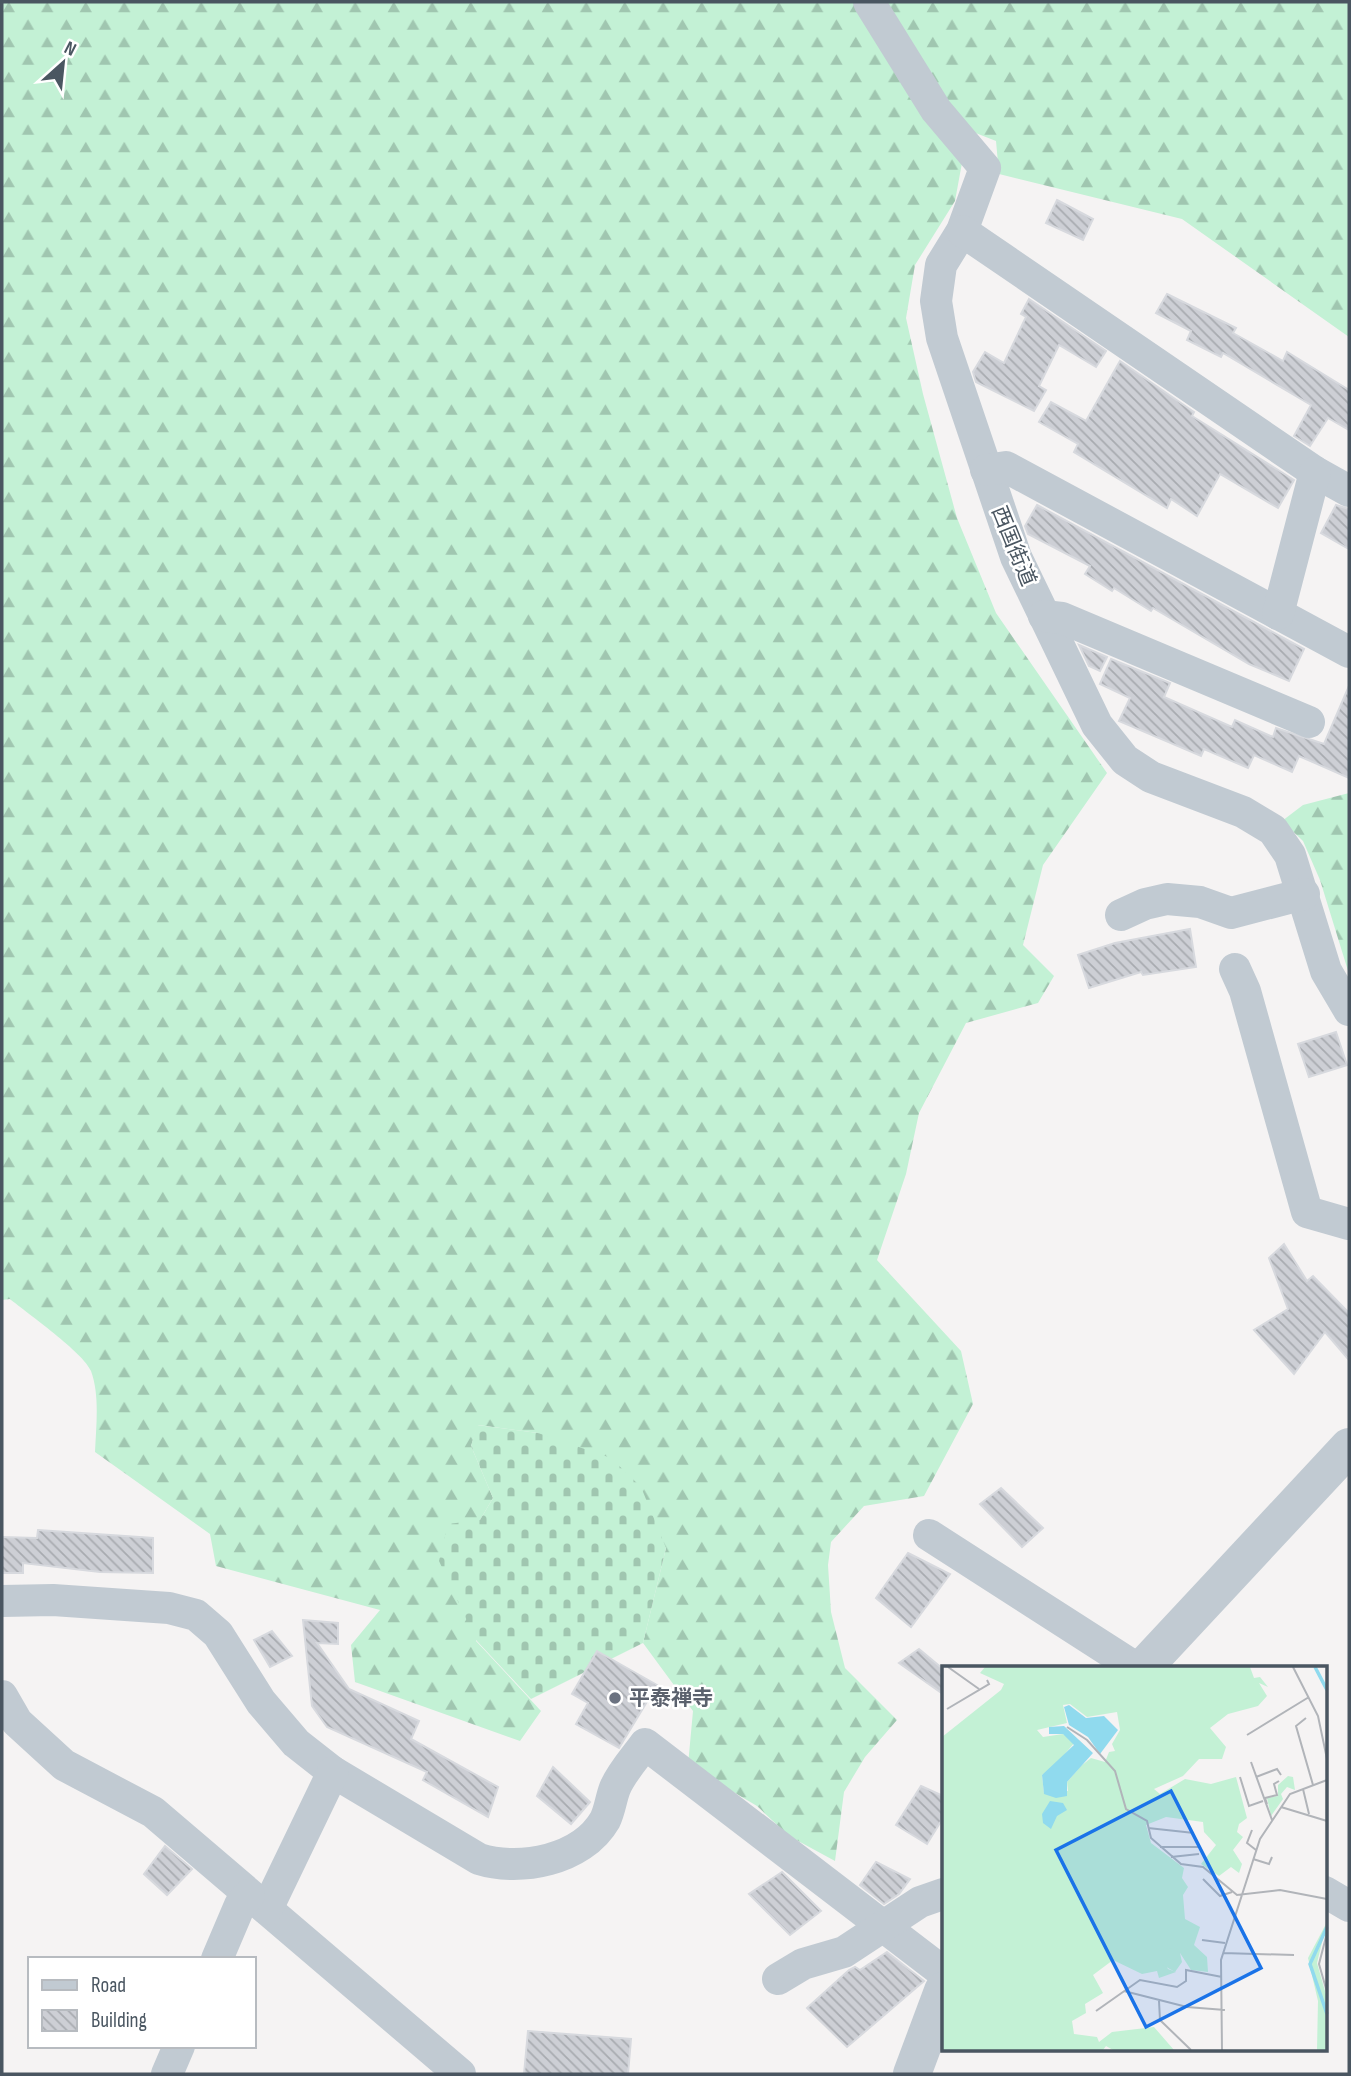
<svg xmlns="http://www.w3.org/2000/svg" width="1351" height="2076" font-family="'Sofia Sans Condensed','Noto Sans JP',sans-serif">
<defs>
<pattern id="forest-firs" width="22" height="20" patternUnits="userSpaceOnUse" patternTransform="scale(1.75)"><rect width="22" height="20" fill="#c3f1d5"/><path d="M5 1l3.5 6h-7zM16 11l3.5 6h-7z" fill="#a0c6b0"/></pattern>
<pattern id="cemetery-stones" width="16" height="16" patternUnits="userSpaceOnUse" patternTransform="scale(1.75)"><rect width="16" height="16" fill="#c3f1d5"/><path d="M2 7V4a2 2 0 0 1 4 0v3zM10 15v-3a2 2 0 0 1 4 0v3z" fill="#a0c6b0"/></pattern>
<pattern id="building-back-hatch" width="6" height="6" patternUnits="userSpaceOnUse" patternTransform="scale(1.75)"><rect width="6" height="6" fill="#cdcfd5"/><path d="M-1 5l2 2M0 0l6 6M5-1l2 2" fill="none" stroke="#a8abb0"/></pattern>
</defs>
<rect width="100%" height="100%" fill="#f5f3f3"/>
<g fill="url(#forest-firs)">
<path d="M 2,2 L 1349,2 L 1349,337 L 1182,219 L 999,174 L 996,141 L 968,130 L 955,201 L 915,265 L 906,318 L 923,394 L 957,518 L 996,613 L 1107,773 L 1043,865 L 1023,945 L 1054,976 L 1038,1003 L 966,1023 L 919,1113 L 906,1174 L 877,1260 L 961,1351 L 973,1404 L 924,1496 L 864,1506 L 831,1542 L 828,1565 L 831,1612 L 845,1668 L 897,1720 L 865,1757 L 844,1792 L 835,1861 L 789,1836 L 757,1806 L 688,1765 L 693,1711 L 643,1643 L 666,1548 L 538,1433 L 478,1425 L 471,1446 L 493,1498 L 480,1520 L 476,1641 L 541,1711 L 520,1741 L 355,1682 L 351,1645 L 380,1610 L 216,1566 L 210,1534 L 95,1452 C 96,1426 100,1396 91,1371 C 84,1353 27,1313 10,1299 L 2,1300 Z"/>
<polygon points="1349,793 1349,974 1320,880 1303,841 1282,821 1303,805"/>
</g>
<polygon fill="url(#cemetery-stones)" points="477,1425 538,1433 611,1458 641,1487 666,1548 643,1643 531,1699 476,1640 439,1561 448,1524 480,1520 493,1498 471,1446"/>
<g fill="url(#building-back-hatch)" stroke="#d7d9de" stroke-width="2">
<polygon points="1057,200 1093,219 1083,240 1046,223"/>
<polygon points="1167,294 1236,328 1233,333 1283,361 1287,352 1349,390 1349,430 1328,418 1310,446 1294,436 1311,405 1223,353 1221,357 1187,340 1191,331 1156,313"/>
<polygon points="1029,299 1106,351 1096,367 1059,345 1039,386 1046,390 1034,411 976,382 973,372 985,352 1004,363 1026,317 1021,314"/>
<polygon points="1120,361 1194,412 1192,416 1294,480 1278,508 1220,474 1197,516 1171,499 1167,508 1074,452 1078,444 1039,422 1051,402 1086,421"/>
<polygon points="1037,505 1304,649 1289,681 1249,664 1153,608 1151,611 1114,588 1112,591 1085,574 1090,566 1028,534 1025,526"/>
<polygon points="1336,505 1349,509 1349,549 1321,533"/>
<polygon points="1079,645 1107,657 1100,671 1089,666"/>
<polygon points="1111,659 1170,683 1164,697 1232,727 1235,720 1273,737 1276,728 1324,744 1349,686 1349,778 1299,756 1292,772 1254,755 1248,768 1204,749 1201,756 1119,721 1130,698 1100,684"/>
<polygon points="1190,929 1196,967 1143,975 1141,972 1089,988 1078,955 1115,943"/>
<polygon points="1336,1032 1347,1065 1309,1077 1298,1044"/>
<polygon points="1284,1244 1307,1281 1313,1276 1349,1313 1349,1360 1325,1332 1294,1374 1254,1330 1288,1309 1269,1258"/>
<polygon points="1001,1488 1043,1528 1022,1547 980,1504"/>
<polygon points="38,1530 153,1538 153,1573 100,1572 23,1563 23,1573 2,1573 2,1537 37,1538"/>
<polygon points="908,1553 950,1574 911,1627 876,1598"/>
<polygon points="303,1620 338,1623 338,1644 317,1643 349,1689 419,1721 411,1739 498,1787 488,1817 423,1780 427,1772 327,1727 312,1706"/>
<polygon points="272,1631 292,1656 270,1667 254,1640"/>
<polygon points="919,1649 943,1669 943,1694 899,1663"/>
<polygon points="597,1651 657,1685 619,1748 576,1724 588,1703 572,1694"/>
<polygon points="553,1767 590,1802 571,1824 537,1796"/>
<polygon points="921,1786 943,1796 943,1818 927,1844 896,1825"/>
<polygon points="165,1846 192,1869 167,1895 144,1874"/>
<polygon points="876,1862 910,1879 899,1894 884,1904 860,1885"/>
<polygon points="782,1872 821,1911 790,1935 749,1894"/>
<polygon points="887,1952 924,1981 847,2047 807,2008 849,1970 855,1967 860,1970"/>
<polygon points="528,2031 631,2039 628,2074 524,2074"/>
</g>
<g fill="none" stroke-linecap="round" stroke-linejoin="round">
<g stroke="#c1cad2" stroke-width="32">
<polyline points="869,2 936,110 985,168 962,231 941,265 936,301 942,338 1016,557 1097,725 1125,760 1151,777 1243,812 1273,830 1290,855 1326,971 1349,1010"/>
<polyline points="962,231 1315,472 1349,491"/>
<polyline points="986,470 1006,467 1349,652"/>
<polyline points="1278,614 1315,472"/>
<polyline points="1044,616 1062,618 1309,722"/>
<polyline points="1121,915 1145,904 1167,899 1200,902 1231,913 1304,894"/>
<polyline points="1235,969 1245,991 1307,1212 1349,1224"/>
<polyline points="929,1535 1136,1668"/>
<path d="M 2,1601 L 53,1600 L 169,1608 L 196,1615 L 218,1634 L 261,1702 L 296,1743 L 333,1772 L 479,1859 C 520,1872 582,1860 605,1820 C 610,1810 611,1798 615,1788 C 621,1773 635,1758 645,1744 L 943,1972"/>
<polyline points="2,1696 17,1722 64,1765 153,1812 460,2074"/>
<polyline points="1325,1892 1349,1906"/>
<polyline points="267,1909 333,1772"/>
<polyline points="217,1959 240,1905 249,1895"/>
<polyline points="778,1979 803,1964 844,1952 920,1902 943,1894"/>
<polyline points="167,2074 179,2046"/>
</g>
<g stroke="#c1cad2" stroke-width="38">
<polyline points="1143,1668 1349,1447"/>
<polyline points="912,2074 943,1991"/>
</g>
</g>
<circle fill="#6b7280" stroke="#fff" stroke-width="2.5" cx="615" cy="1698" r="7"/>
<g text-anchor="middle" stroke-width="5" stroke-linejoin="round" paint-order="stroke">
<g font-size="21" fill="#4a5661" stroke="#fff">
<text transform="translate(1014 546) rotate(68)" y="7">西国街道</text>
</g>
<g font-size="21" font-weight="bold" fill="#5b616d" stroke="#fff" text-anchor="start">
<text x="629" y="1705">平泰禅寺</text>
</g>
</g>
<g transform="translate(942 1666)">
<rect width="385" height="385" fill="#f5f3f3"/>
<path d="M 346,110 L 351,111 L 353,124 L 345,121 L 339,128 L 341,133 L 329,150 L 325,132 L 336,130 L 336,119 ZM 385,256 L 375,297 L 385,332 L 385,384 L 375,384 L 376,335 L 366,292 Z" fill="#c3f1d5"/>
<path d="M 43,1 L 308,1 L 312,12 L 318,11 L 326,21 L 317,17 L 325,30 L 316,40 L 286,48 L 268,62 L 284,81 L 280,93 L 257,93 L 241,110 L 212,123 L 218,128 L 243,113 L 269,118 L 294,111 L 305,152 L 297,158 L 295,166 L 301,171 L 291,184 L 300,198 L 297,207 L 289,201 L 277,210 L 259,198 L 274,179 L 262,166 L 261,156 L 224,151 L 204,159 L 209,177 L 242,202 L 240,212 L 246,221 L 241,229 L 243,253 L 258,261 L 252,279 L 265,291 L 266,306 L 249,304 L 238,287 L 217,287 L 226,303 L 234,306 L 217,312 L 215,305 L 200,308 L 171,294 L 151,309 L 161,327 L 143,338 L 144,347 L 130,355 L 132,368 L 155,371 L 157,376 L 170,366 L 212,361 L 232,384 L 171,384 L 164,380 L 161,384 L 0,384 L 0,71 L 59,24 L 62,18 L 38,7 ZM 128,38 L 145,51 L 175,46 L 178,64 L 170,78 L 173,85 L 167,86 L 163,96 L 149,92 L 139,100 L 125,116 L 126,125 L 102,127 L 100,109 L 111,102 L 133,76 L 121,68 L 101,71 L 95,64 L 125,57 L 121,39 Z" fill="#c3f1d5" fill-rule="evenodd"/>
<path d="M 229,282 L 238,287 L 240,296 L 233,306 L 219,298 L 216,285 Z" fill="#c3f1d5"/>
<path d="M 127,39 L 144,52 L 162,50 L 176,64 L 158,88 L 146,71 L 127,59 L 122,41 ZM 122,60 L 151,87 L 125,116 L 125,130 L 114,132 L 102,128 L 100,109 L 132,79 L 121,68 L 107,68 L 107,61 ZM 108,135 L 121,137 L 125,144 L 115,150 L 109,163 L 101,157 L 100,148 Z" fill="#90daee"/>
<path fill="none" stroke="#90daee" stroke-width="3.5" d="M 373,1 L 385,24M 385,261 L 368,298 L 385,348"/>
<path fill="none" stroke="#b1b4b9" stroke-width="2" d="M 6,1 L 37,23M 351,1 L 376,50 L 385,93M 5,43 L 47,18 L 45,14M 364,52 L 354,60 L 371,119M 125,61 L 145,74 L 173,105 L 184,143 L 205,155 L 209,172 L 239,198 L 261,201 L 295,229 L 338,224 L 385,233M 305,69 L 367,31M 309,96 L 330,154M 298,111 L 307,140 L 321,135M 314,111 L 335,103 L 339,109M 361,123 L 367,148M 325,138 L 323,132 L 335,129 L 332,118 L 337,115M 339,141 L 385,155M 206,162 L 252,167M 310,164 L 305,177 L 314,184M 218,181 L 258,181M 229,191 L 257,188M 311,193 L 327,198 L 330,191M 261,213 L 278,230 L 290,226M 385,267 L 377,298 L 385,326M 260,274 L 283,277M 281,287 L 352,289M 182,325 L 245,341 L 283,344M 217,335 L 218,354 L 249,384M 154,345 L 198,314 L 235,321 L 244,315 L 244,304 L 280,311M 280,384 L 279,294 L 318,173 L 348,128 L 385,114"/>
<path fill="#1a73e8" fill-opacity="0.15" stroke="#1a73e8" stroke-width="3.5" d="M 229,125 L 319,302 L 204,361 L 114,184 Z"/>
<rect width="385" height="385" fill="none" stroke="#4a5661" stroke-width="3.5"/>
</g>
<rect width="1351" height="2076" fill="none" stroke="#4a5661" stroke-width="7"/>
<rect x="28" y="1957" width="228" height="91" fill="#ffffff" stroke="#b7bbc0" stroke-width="2"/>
<rect x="42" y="1980" width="35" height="10" fill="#c1cad2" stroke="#b7bbc0" stroke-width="2"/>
<text x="91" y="1992" font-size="21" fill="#4a5661">Road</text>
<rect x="42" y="2010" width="35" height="21" fill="url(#building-back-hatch)" stroke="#b7bbc0" stroke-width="2"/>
<text x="91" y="2027" font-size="21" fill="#4a5661">Building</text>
<g transform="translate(63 63) rotate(27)" stroke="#ffffff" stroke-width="5" paint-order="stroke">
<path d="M0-5L12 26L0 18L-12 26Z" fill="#4a5661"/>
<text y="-10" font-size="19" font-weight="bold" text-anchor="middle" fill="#4a5661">N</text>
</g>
</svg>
